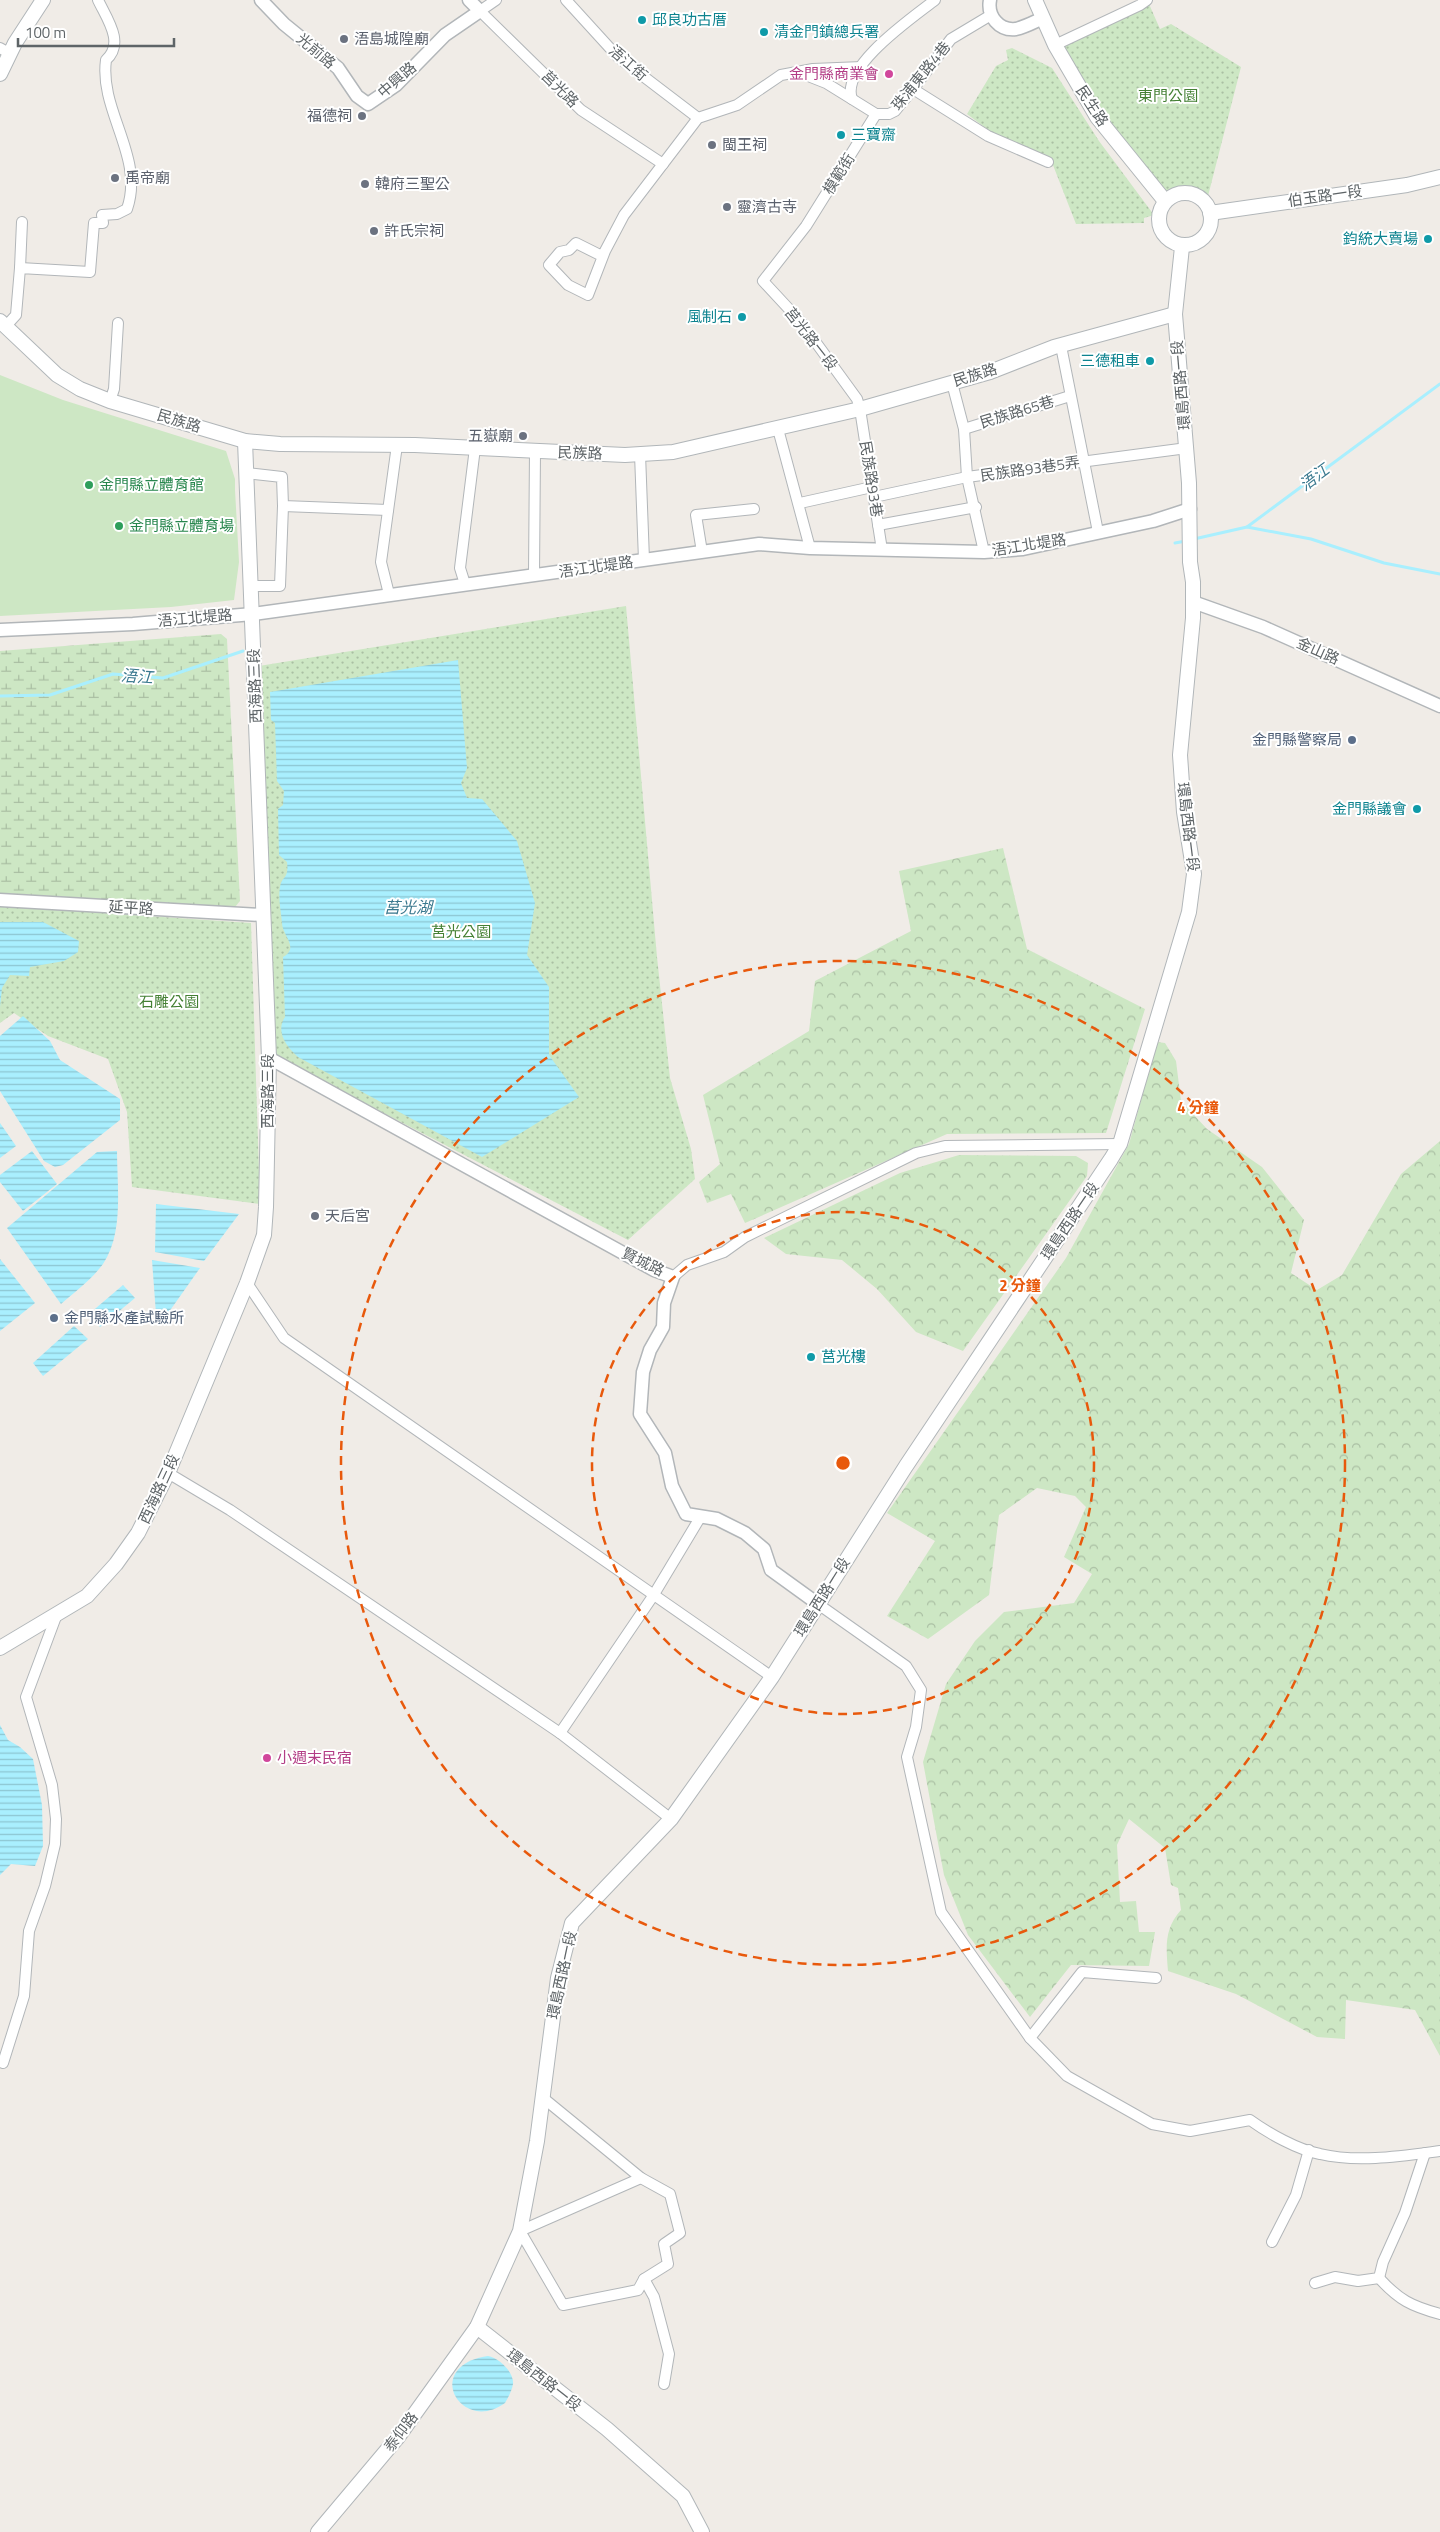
<svg xmlns="http://www.w3.org/2000/svg" width="1440" height="2532" font-family="'Titillium Web','Noto Sans TC',sans-serif">
<defs>
<pattern id="forest-crowns" width="20" height="18" patternUnits="userSpaceOnUse" patternTransform="scale(1.25)"><rect width="20" height="18" fill="#cde7c4"/><path d="M2 6a3 3 0 1 1 6 0M12 15a3 3 0 1 1 6 0" fill="none" stroke="#aabfa3"/></pattern>
<pattern id="wetland-marsh" width="20" height="14" patternUnits="userSpaceOnUse" patternTransform="scale(1.25)"><rect width="20" height="14" fill="#cde7c4"/><path d="M1 5h8M5 5V1M11 12h8M15 12V8" fill="none" stroke="#aabfa3"/></pattern>
<pattern id="park-dots" width="8" height="8" patternUnits="userSpaceOnUse" patternTransform="scale(1.25)"><rect width="8" height="8" fill="#cde7c4"/><path d="M2 2h.1M6 6h.1" fill="none" stroke="#aabfa3" stroke-width="1.8" stroke-linecap="round"/></pattern>
<pattern id="water-rules" width="6" height="5" patternUnits="userSpaceOnUse" patternTransform="scale(1.25)"><rect width="6" height="5" fill="#a9effe"/><path d="M0 2.5h6" fill="none" stroke="#8dc5d1"/></pattern>
</defs>
<rect width="100%" height="100%" fill="#f0ece7"/>
<g fill="url(#forest-crowns)">
<polygon points="1003,848 1027,949 1145,1009 1106,1133 947,1134 745,1223 731,1194 707,1203 699,1182 720,1164 703,1095 809,1031 815,981 911,931 899,871"/>
<path d="M 1157,1042 L 1165,1043 L 1176,1061 L 1181,1101 L 1207,1129 L 1262,1167 L 1304,1220 L 1291,1273 L 1317,1290 L 1342,1275 L 1401,1174 L 1440,1141 L 1440,2056 L 1415,2010 L 1346,2000 L 1345,2039 L 1317,2037 L 1236,1994 L 1168,1971 C 1166,1947 1164,1929 1181,1910 L 1178,1888 L 1171,1885 L 1165,1848 L 1129,1819 L 1117,1845 L 1120,1902 L 1136,1901 L 1139,1932 L 1155,1932 L 1149,1966 L 1071,1965 L 1030,2017 L 968,1935 L 944,1875 L 923,1762 L 946,1684 L 975,1641 L 1004,1612 L 1074,1603 L 1092,1574 L 1064,1557 L 1086,1507 L 1075,1496 L 1037,1488 L 999,1515 L 989,1595 L 928,1639 L 887,1616 L 935,1541 L 887,1513 L 1066,1258 L 1129,1144 Z"/>
<polygon points="959,1155 1076,1156 1088,1163 1087,1176 963,1351 916,1332 877,1289 842,1260 786,1254 764,1238 900,1173"/>
</g>
<polygon fill="url(#wetland-marsh)" points="221,634 227,639 240,901 235,907 0,893 0,651"/>
<g fill="url(#park-dots)">
<polygon points="1149,4 1160,29 1171,24 1241,67 1208,196 1184,185 1166,191 1159,187 1099,113 1061,46"/>
<polygon points="1012,48 1052,68 1099,141 1154,215 1144,218 1144,223 1076,224 1051,160 1007,144 967,114 996,66 1008,60 1006,50"/>
<polygon points="626,606 657,957 670,1078 691,1149 695,1179 628,1240 272,1055 259,666"/>
<polygon points="0,906 251,923 260,1204 132,1187 127,1112 108,1059 48,1036 14,1013 0,1023"/>
</g>
<polygon fill="#cde7c4" points="0,375 63,400 226,451 235,479 235,490 239,562 234,600 171,607 0,616"/>
<g fill="url(#water-rules)">
<path d="M 458,660 L 467,768 L 461,783 L 467,798 L 482,799 L 517,841 L 535,903 L 527,955 L 549,987 L 549,1055 L 579,1097 L 482,1157 L 298,1057 C 287,1047 275,1032 285,1017 L 283,957 C 300,948 282,935 282,923 C 281,912 278,898 280,887 C 282,875 289,880 287,862 L 279,855 L 278,809 L 283,805 L 284,791 L 277,781 L 275,723 L 271,720 L 270,692 Z"/>
<polygon points="0,922 43,922 79,941 78,952 64,961 30,967 29,976 10,975 2,988 0,1007"/>
<polygon points="23,1016 50,1041 60,1060 120,1099 120,1120 63,1165 55,1167 44,1161 0,1091 0,1036"/>
<polygon points="0,1123 16,1146 0,1158"/>
<polygon points="32,1151 57,1184 23,1211 0,1182 0,1175"/>
<path d="M 117,1151 C 117,1186 124,1233 103,1264 C 92,1279 75,1292 61,1304 L 7,1228 L 97,1152 Z"/>
<polygon points="156,1204 239,1214 204,1261 155,1252"/>
<polygon points="0,1259 35,1303 0,1331"/>
<polygon points="152,1260 200,1268 164,1319 156,1314"/>
<polygon points="123,1285 135,1298 100,1327 89,1314"/>
<polygon points="74,1326 88,1339 43,1376 33,1363"/>
<polygon points="0,1725 8,1740 20,1747 33,1759 42,1805 43,1846 35,1866 11,1864 0,1875"/>
<path d="M 488,2356 C 499,2358 514,2372 513,2384 C 512,2390 508,2398 505,2403 C 461,2435 421,2366 488,2356 Z"/>
</g>
<g fill="none" stroke-linecap="round" stroke-linejoin="round">
<g stroke="#a9effe" stroke-width="3">
<polyline points="1247,527 1311,539 1384,563 1440,574"/>
<polyline points="1194,539 1247,527 1440,384"/>
<polyline points="1175,543 1186,541"/>
<polyline points="0,696 50,695 113,674 163,678 243,651"/>
</g>
<g stroke="#b2b6b9" stroke-width="12">
<g id="minor">
<polyline points="496,0 480,11 581,110 663,164"/>
<polyline points="566,0 618,57 698,118"/>
<polyline points="1055,45 1140,5 1147,0"/>
<polyline points="0,48 9,53"/>
<polyline points="798,72 826,83 876,114 889,114 895,111 913,89 951,39 991,15"/>
<polyline points="913,89 988,136 1048,162"/>
<path d="M 852,99 C 840,67 912,18 935,0"/>
<polyline points="876,114 806,226 763,281 801,322 857,399 860,409 882,550"/>
<polyline points="602,256 576,243 569,250 560,252 549,265 568,285 588,295 605,251 624,215 698,118 737,105 781,75 813,69 862,67"/>
<polyline points="20,268 22,222"/>
<path d="M 6,326 L 16,315 L 20,268 L 90,272 L 94,223 L 103,223 L 102,215 L 117,214 L 127,209 C 145,157 99,111 106,60 C 125,43 107,19 98,0"/>
<polyline points="1061,346 1098,532"/>
<polyline points="952,383 964,429 967,477 984,552"/>
<polyline points="110,401 114,389 118,323"/>
<polyline points="778,429 810,548"/>
<polyline points="964,429 1070,396"/>
<polyline points="640,454 644,560"/>
<polyline points="246,473 282,477 283,506 388,510"/>
<polyline points="874,497 967,477 1187,448"/>
<polyline points="800,503 872,487"/>
<polyline points="878,525 976,507"/>
<polyline points="702,552 696,515 754,509"/>
<polyline points="534,575 535,451"/>
<polyline points="465,584 460,568 475,448"/>
<polyline points="252,586 280,586 283,506"/>
<polyline points="389,594 381,562 397,445"/>
<polyline points="673,1277 687,1265 724,1252 745,1237 916,1153 945,1146 1120,1144"/>
<polyline points="247,1283 284,1338 772,1677"/>
<polyline points="168,1473 230,1510 560,1733 671,1819"/>
<path d="M 818,1604 L 906,1666 L 921,1690 L 916,1727 L 907,1757 L 941,1912 L 1030,2038 L 1067,2076 L 1152,2124 L 1190,2131 L 1250,2120 C 1268,2133 1298,2150 1320,2154 C 1358,2163 1402,2156 1440,2151"/>
<polyline points="560,1733 653,1596 701,1516"/>
<polyline points="1030,2038 1082,1972 1156,1978"/>
<polyline points="3,2063 24,1996 29,1931 45,1886 55,1844 56,1819 52,1785 26,1697 57,1614"/>
<polyline points="542,2097 641,2178 520,2231 563,2305 638,2290 644,2279"/>
<polyline points="641,2178 670,2194 680,2233 664,2244 668,2264 644,2279 654,2297 669,2354 664,2384"/>
<polyline points="1272,2242 1296,2195 1309,2150"/>
<path d="M 1379,2278 C 1399,2300 1411,2306 1440,2314"/>
<polyline points="1315,2283 1335,2277 1358,2281 1379,2278 1383,2262 1405,2213 1425,2153"/>
</g>
</g>
<g stroke="#b2b6b9" stroke-width="15">
<g id="tertiary">
<polyline points="261,0 284,24 338,68 357,96 368,104 396,85 445,35 480,11 469,0"/>
<path d="M 990,0 C 987,16 999,31 1016,29 C 1025,27 1034,22 1043,18"/>
<polyline points="1193,602 1263,627 1440,706"/>
<polyline points="0,630 133,624 253,614 759,544 810,548 984,552 1023,549 1153,521 1190,509"/>
<polyline points="0,900 262,915"/>
<polyline points="269,1058 654,1270 673,1277 664,1303 663,1327 650,1350 643,1372 640,1414 665,1453 672,1486 686,1514 717,1519 745,1533 764,1549 771,1570 818,1604"/>
</g>
</g>
<g stroke="#b1b6b9" stroke-width="16">
<g id="secondary">
<polyline points="1035,0 1055,45 1097,117 1165,201"/>
<polyline points="0,74 15,43 43,0"/>
<circle cx="1185" cy="219" r="26"/>
<polyline points="1210,213 1407,185 1440,177"/>
<polyline points="0,321 57,375 80,389 110,401 245,441 280,444 415,445 625,455 673,452 860,409 990,372 1054,347 1175,314"/>
<polyline points="0,1648 87,1596 116,1564 138,1533 168,1473 247,1283 264,1235 266,1207 269,1058 245,441"/>
<polyline points="477,2327 607,2429 683,2496 702,2532"/>
<polyline points="318,2532 398,2437 477,2327 520,2231 537,2141 558,1978 572,1923 671,1819 772,1677 906,1466 1111,1159 1120,1144 1189,912 1194,874 1184,812 1180,755 1193,618 1193,582 1190,562 1189,483 1175,314 1182,247"/>
</g>
</g>
<use href="#minor" stroke="#fff" stroke-width="10"/>
<use href="#tertiary" stroke="#fff" stroke-width="12"/>
<use href="#secondary" stroke="#fff" stroke-width="14"/>
</g>
<g fill="none" stroke="#e8590c" stroke-width="2.5" stroke-dasharray="9 6">
<circle cx="843" cy="1463" r="251"/>
<circle cx="843" cy="1463" r="502"/>
</g>
<g fill="#0f9aa8" stroke="#fff" stroke-width="2">
<circle cx="642" cy="20" r="5"/>
<circle cx="764" cy="32" r="5"/>
<circle cx="841" cy="135" r="5"/>
<circle cx="1428" cy="239" r="5"/>
<circle cx="742" cy="317" r="5"/>
<circle cx="1150" cy="361" r="5"/>
<circle cx="1417" cy="809" r="5"/>
<circle cx="811" cy="1357" r="5"/>
</g>
<g fill="#6b7280" stroke="#fff" stroke-width="2">
<circle cx="344" cy="39" r="5"/>
<circle cx="362" cy="116" r="5"/>
<circle cx="712" cy="145" r="5"/>
<circle cx="115" cy="178" r="5"/>
<circle cx="365" cy="184" r="5"/>
<circle cx="727" cy="207" r="5"/>
<circle cx="374" cy="231" r="5"/>
<circle cx="523" cy="436" r="5"/>
<circle cx="315" cy="1216" r="5"/>
</g>
<g fill="#d1479c" stroke="#fff" stroke-width="2">
<circle cx="889" cy="74" r="5"/>
<circle cx="267" cy="1758" r="5"/>
</g>
<g fill="#2e9e5b" stroke="#fff" stroke-width="2">
<circle cx="89" cy="485" r="5"/>
<circle cx="119" cy="526" r="5"/>
</g>
<g fill="#5c6f8a" stroke="#fff" stroke-width="2">
<circle cx="1352" cy="740" r="5"/>
<circle cx="54" cy="1318" r="5"/>
</g>
<g text-anchor="middle" stroke-width="4" stroke-linejoin="round" paint-order="stroke">
<g font-size="15" fill="#0d838f" stroke="#fff" text-anchor="start">
<text x="652" y="25">邱良功古厝</text>
<text x="774" y="37">清金門鎮總兵署</text>
<text x="851" y="140">三寶齋</text>
<text x="1418" y="244" text-anchor="end">鈞統大賣場</text>
<text x="732" y="322" text-anchor="end">風制石</text>
<text x="1140" y="366" text-anchor="end">三德租車</text>
<text x="1407" y="814" text-anchor="end">金門縣議會</text>
<text x="821" y="1362">莒光樓</text>
</g>
<g font-size="15" fill="#5b616d" stroke="#fff" text-anchor="start">
<text x="354" y="44">浯島城隍廟</text>
<text x="352" y="121" text-anchor="end">福德祠</text>
<text x="722" y="150">閩王祠</text>
<text x="125" y="183">禹帝廟</text>
<text x="375" y="189">韓府三聖公</text>
<text x="737" y="212">靈濟古寺</text>
<text x="384" y="236">許氏宗祠</text>
<text x="513" y="441" text-anchor="end">五嶽廟</text>
<text x="325" y="1221">天后宮</text>
</g>
<g font-size="15" fill="#5e6467" stroke="#fff">
<text transform="translate(316 51) rotate(40)" y="5">光前路</text>
<text transform="translate(628 63) rotate(41)" y="5">浯江街</text>
<text transform="translate(921 76) rotate(-51)" y="5">珠浦東路4巷</text>
<text transform="translate(397 80) rotate(-41)" y="5">中興路</text>
<text transform="translate(560 89) rotate(45)" y="5">莒光路</text>
<text transform="translate(1092 106) rotate(57)" y="5">民生路</text>
<text transform="translate(839 174) rotate(-58)" y="5">模範街</text>
<text transform="translate(1325 196) rotate(-8)" y="5">伯玉路一段</text>
<text transform="translate(811 339) rotate(52)" y="5">莒光路一段</text>
<text transform="translate(975 375) rotate(-17)" y="5">民族路</text>
<text transform="translate(1181 385) rotate(-95)" y="5">環島西路一段</text>
<text transform="translate(1017 412) rotate(-17)" y="5">民族路65巷</text>
<text transform="translate(179 421) rotate(17)" y="5">民族路</text>
<text transform="translate(580 453) rotate(2)" y="5">民族路</text>
<text transform="translate(1030 469) rotate(-8)" y="5">民族路93巷5弄</text>
<text transform="translate(871 479) rotate(81)" y="5">民族路93巷</text>
<text transform="translate(1029 545) rotate(-9)" y="5">浯江北堤路</text>
<text transform="translate(596 567) rotate(-8)" y="5">浯江北堤路</text>
<text transform="translate(195 618) rotate(-5)" y="5">浯江北堤路</text>
<text transform="translate(1318 651) rotate(24)" y="5">金山路</text>
<text transform="translate(255 686) rotate(-92)" y="5">西海路三段</text>
<text transform="translate(1188 827) rotate(83)" y="5">環島西路一段</text>
<text transform="translate(131 908) rotate(3)" y="5">延平路</text>
<text transform="translate(268 1091) rotate(-90)" y="5">西海路三段</text>
<text transform="translate(1070 1221) rotate(-56)" y="5">環島西路一段</text>
<text transform="translate(643 1262) rotate(26)" y="5">賢城路</text>
<text transform="translate(159 1489) rotate(-65)" y="5">西海路三段</text>
<text transform="translate(822 1597) rotate(-58)" y="5">環島西路一段</text>
<text transform="translate(562 1975) rotate(-78)" y="5">環島西路一段</text>
<text transform="translate(544 2380) rotate(38)" y="5">環島西路一段</text>
<text transform="translate(401 2432) rotate(-53)" y="5">泰仰路</text>
</g>
<g font-size="15" fill="#b23c85" stroke="#fff" text-anchor="end">
<text x="879" y="79">金門縣商業會</text>
<text x="277" y="1763" text-anchor="start">小週末民宿</text>
</g>
<g font-size="15" fill="#448034" stroke="#fff">
<text x="1168" y="101">東門公園</text>
<text x="461" y="937">莒光公園</text>
<text x="169" y="1007">石雕公園</text>
</g>
<g font-size="15" fill="#27864d" stroke="#fff" text-anchor="start">
<text x="99" y="490">金門縣立體育館</text>
<text x="129" y="531">金門縣立體育場</text>
</g>
<g font-size="15" fill="#4e5e75" stroke="#fff" text-anchor="end">
<text x="1342" y="745">金門縣警察局</text>
<text x="64" y="1323" text-anchor="start">金門縣水產試驗所</text>
</g>
<g font-size="16" font-style="italic" fill="#39788e" stroke="#fff">
<text transform="translate(1314 477) rotate(-37)" y="6">浯江</text>
<text transform="translate(137 676) rotate(4)" y="6">浯江</text>
<text x="408" y="913">莒光湖</text>
</g>
</g>
<circle cx="843" cy="1463" r="8" fill="#e8590c" stroke="#fff" stroke-width="2.5"/>
<g font-size="15" text-anchor="middle" font-weight="bold" fill="#e8590c" stroke="#fff" stroke-width="4" stroke-linejoin="round" paint-order="stroke">
<text x="1198" y="1113">4 分鐘</text>
<text x="1020" y="1291">2 分鐘</text>
</g>
<path d="M18 38v8h156v-8" fill="none" stroke="#5e6467" stroke-width="2.5"/>
<text x="25" y="38" font-size="15" fill="#5e6467" stroke="#ffffff" stroke-width="4" paint-order="stroke">100 m</text>
</svg>
